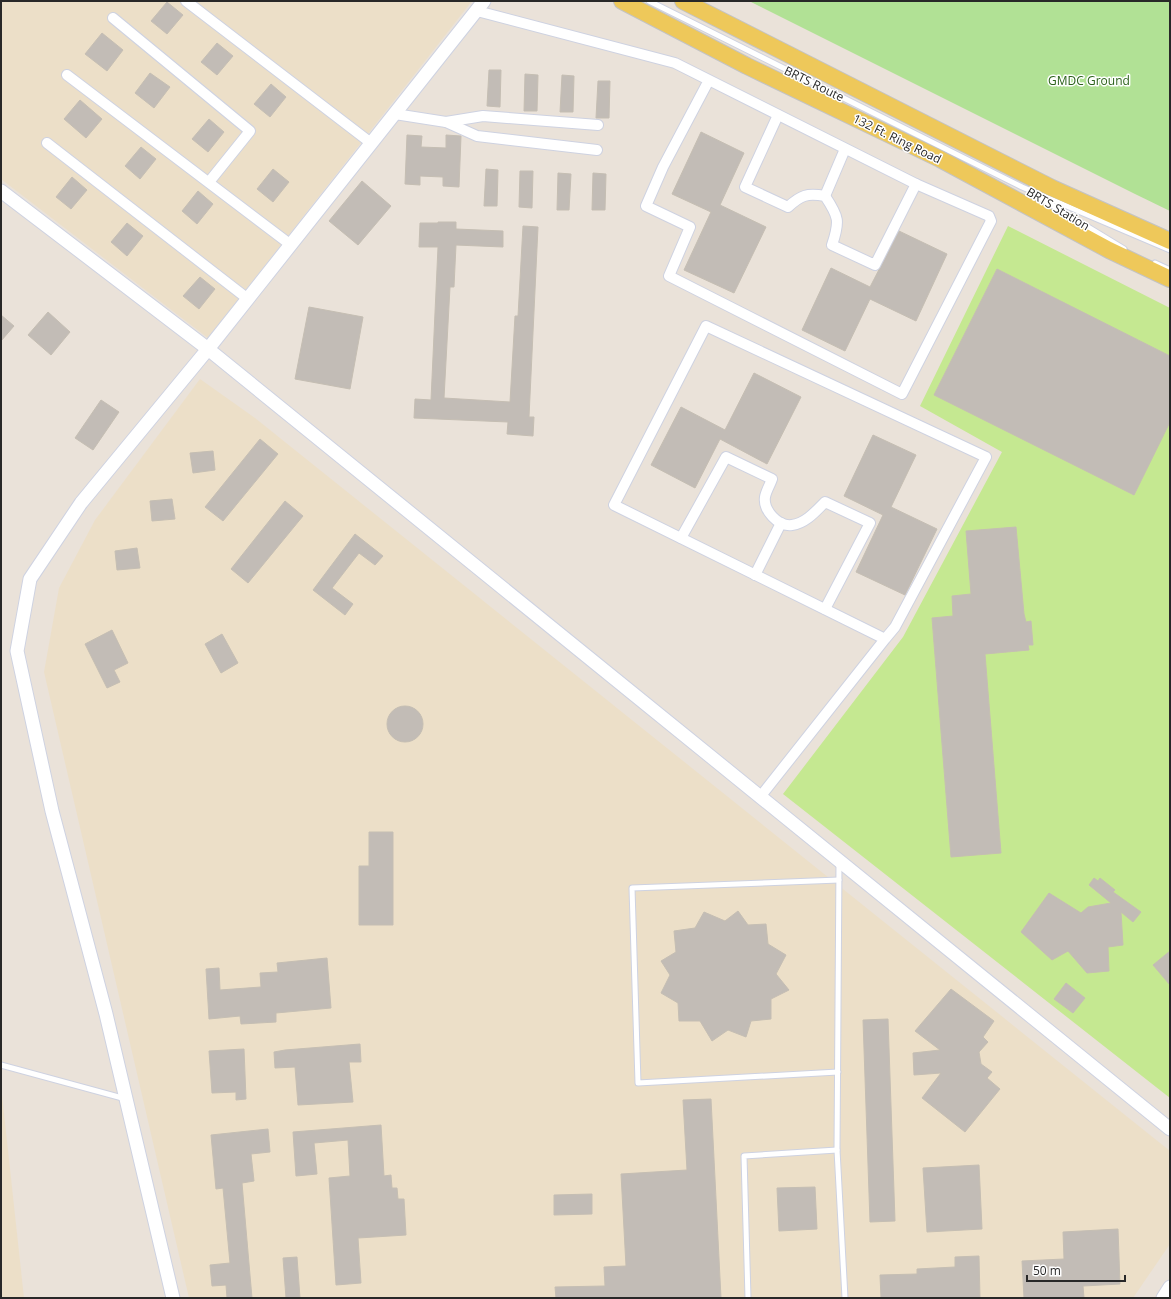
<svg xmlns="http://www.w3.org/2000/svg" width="1171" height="1299" font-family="'Open Sans',sans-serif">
<rect width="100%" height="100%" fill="#eae2d9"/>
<g fill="#ecdfc8">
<polygon points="1,1 472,1 208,338 1,179"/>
<polygon points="200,379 255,418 1170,1151 1170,1244 1133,1298 189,1298 44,672 59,588 95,520"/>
<polygon points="1,1095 2,1095 24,1298 1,1298"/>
</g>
<polygon fill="#b1e195" points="749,1 1170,1 1170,211 1135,194"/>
<polygon fill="#c5e891" points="1008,226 1170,308 1170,1098 783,794 903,637 1002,452 920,406"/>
<g fill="#c2bcb6" stroke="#c5beb3">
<polygon points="167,2 183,15 167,34 151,21"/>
<polygon points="102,33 123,50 107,71 85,54"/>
<polygon points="217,43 233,56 217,75 201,62"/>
<polygon points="489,70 501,70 500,107 487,106"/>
<polygon points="150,73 170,87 154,108 135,93"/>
<polygon points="525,74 538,75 537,111 524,111"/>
<polygon points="562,75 574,76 573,112 560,112"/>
<polygon points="598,81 610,81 609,118 596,118"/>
<polygon points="271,84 286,97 270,117 254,104"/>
<polygon points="80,100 102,119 86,138 64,119"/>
<polygon points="209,119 224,132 208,152 192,139"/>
<polygon points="701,132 744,153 720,205 766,227 734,293 684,270 711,212 672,194"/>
<polygon points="407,135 422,136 421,147 446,148 446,135 461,136 459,187 443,186 443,177 420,176 420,185 405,184"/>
<polygon points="141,147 156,159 140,179 125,166"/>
<polygon points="273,169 289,182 273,202 257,189"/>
<polygon points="486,169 498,170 497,206 484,206"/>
<polygon points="520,171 533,171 532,208 519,207"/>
<polygon points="558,173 571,174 569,210 557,210"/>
<polygon points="593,173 606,174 605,210 592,210"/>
<polygon points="72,177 87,190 71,209 56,197"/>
<polygon points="362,181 391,206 358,245 329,221"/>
<polygon points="198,191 213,204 197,224 182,211"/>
<polygon points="438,222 456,222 456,229 503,231 503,247 456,245 454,287 450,287 444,398 510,402 515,316 518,316 523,226 538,227 529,417 534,417 533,436 507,434 508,422 414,418 415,399 431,400 438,247 419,247 420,223 438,223"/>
<polygon points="127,223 143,236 127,256 111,242"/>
<polygon points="899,231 947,254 916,321 870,299 845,351 802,330 831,268 870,287"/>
<polygon points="997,269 1170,356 1170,422 1134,495 934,395"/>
<polygon points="200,277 215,289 199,309 183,296"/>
<polygon points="309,307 363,317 350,389 295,379"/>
<polygon points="48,312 70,332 51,355 28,335"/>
<polygon points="1,315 14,326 1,341"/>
<polygon points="754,373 801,397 767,464 720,439 695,488 651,465 681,407 725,430"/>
<polygon points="101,400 119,412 93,450 75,438"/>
<polygon points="873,435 916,455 891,507 937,529 905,595 856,572 883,515 844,496"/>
<polygon points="260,439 278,454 223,521 205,507"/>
<polygon points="213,451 215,470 193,473 190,453"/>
<polygon points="172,499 175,519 152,521 150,501"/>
<polygon points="285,501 303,516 248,583 231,569"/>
<polygon points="1016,527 1024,614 1026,622 1031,621 1033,645 1028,645 1029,650 985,654 1001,853 951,857 932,618 953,616 952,596 971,594 966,531"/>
<polygon points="355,534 383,556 375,565 359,553 332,588 353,604 345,615 313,590"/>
<polygon points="137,548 140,568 117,570 115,551"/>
<polygon points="112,630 128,663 114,670 120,682 107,688 85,644"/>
<polygon points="222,634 238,663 221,673 205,644"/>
<circle cx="405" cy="724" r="18"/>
<polygon points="369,832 393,832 393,925 359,925 359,866 369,866"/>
<polygon points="1094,878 1098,881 1100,878 1115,890 1113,892 1141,912 1133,922 1121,912 1123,945 1108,947 1109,971 1087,973 1068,951 1052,960 1021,932 1049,893 1081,913 1088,907 1111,903 1089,885"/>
<polygon points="738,911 748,925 766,924 768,944 786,955 776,974 789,990 771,999 771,1019 751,1021 746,1037 728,1030 712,1041 700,1021 679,1021 678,1003 661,993 670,975 661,961 676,952 674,931 695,928 704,912 725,921"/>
<polygon points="1170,951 1170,985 1153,965"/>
<polygon points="327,958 331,1008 276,1013 276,1022 241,1024 240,1016 209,1019 206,969 219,968 220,990 261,987 260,973 278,972 277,963"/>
<polygon points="1066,983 1085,998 1073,1013 1054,999"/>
<polygon points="951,989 994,1021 983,1037 988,1042 979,1052 981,1064 992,1072 987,1078 1000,1089 965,1132 922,1098 941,1073 914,1075 913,1053 940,1050 915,1031"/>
<polygon points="888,1019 895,1221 870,1222 863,1020"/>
<polygon points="360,1044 361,1062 349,1062 353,1102 298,1105 295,1067 275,1068 274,1052 285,1050"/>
<polygon points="244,1049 246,1099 236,1100 236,1092 212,1093 209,1051"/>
<polygon points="711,1099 721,1298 556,1298 555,1287 605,1286 604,1267 626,1266 621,1174 687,1170 683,1100"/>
<polygon points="381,1125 384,1176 391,1175 392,1188 397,1188 398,1199 404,1199 406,1235 358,1238 361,1283 336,1285 329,1178 350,1176 348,1140 314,1143 317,1174 296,1176 293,1132"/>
<polygon points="268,1129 270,1152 251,1154 254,1181 242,1183 252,1298 227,1298 226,1285 212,1286 210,1265 230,1263 223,1188 216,1189 211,1135"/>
<polygon points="979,1165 982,1229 927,1232 923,1168"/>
<polygon points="815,1187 817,1229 779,1231 777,1188"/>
<polygon points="592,1194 592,1214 554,1215 554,1195"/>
<polygon points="1118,1229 1120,1284 1083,1286 1084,1298 1024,1298 1022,1261 1064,1259 1063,1232"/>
<polygon points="979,1256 980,1298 881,1298 880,1275 917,1274 917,1269 955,1267 955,1257"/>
<polygon points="297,1257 300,1298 286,1298 283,1258"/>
</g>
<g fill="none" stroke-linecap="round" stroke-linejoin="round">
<g stroke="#ced2e1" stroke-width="7">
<g id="service">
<polyline points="649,1 1022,187 1170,250"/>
<polyline points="1037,196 1124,249"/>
<polyline points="1155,263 1170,270"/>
<polyline points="839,863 837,1150 845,1298"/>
<polyline points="1,1065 126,1099"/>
<polyline points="838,1072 638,1083 632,888 839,880"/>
<polyline points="748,1298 744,1156 837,1150"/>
</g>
</g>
<g stroke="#ced2e1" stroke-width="12">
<g id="minor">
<polyline points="186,1 371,143"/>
<polyline points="477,11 675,63 916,184 989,216 991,221 902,394 669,276 690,227 646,206 663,167 709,80"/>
<polyline points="113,18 250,131 209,182"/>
<polyline points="67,75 291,245"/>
<polyline points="395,114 446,122 477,136 597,150"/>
<path d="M 778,115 L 745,187 L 788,207 C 801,195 807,193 825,196 C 839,217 840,221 832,245 L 875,265 L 916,184"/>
<polyline points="446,122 483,116 598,125"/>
<polyline points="47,143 248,299"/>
<polyline points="825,196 845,149"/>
<path d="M 681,538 L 726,457 L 772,479 C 770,485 766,491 765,497 C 763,510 778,527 792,525 C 806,523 816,511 825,502 L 870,523 L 825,609"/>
<polyline points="755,575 781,523"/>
<polyline points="760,797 885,639 895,627 986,457 706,326 614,505 885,639"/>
</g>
</g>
<g stroke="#ced2e1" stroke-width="15">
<g id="tertiary">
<polyline points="484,1 208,349 1170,1129"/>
<polyline points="1,191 208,349 81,503 30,579 17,651 52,811 106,1014 173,1298"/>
<polyline points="1163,1298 1170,1287"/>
</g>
</g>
<g stroke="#c3c3c3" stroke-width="18">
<g id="primary">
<polyline points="622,1 747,66 940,159 1109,250 1170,279"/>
<polyline points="683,1 1052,188 1170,241"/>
</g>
</g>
<use href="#service" stroke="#fff" stroke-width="5"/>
<use href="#minor" stroke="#fff" stroke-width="10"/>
<use href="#tertiary" stroke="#fff" stroke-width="13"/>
<use href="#primary" stroke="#eec85a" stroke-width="16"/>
</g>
<g text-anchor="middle" stroke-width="3" stroke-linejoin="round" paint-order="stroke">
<g font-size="12" fill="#2b621a" stroke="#fff">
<text x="1089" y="85">GMDC Ground</text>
</g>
<g font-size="12" fill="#282828" stroke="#fff">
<text transform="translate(814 84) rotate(26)" y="4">BRTS Route</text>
<text transform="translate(897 139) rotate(26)" y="4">132 Ft. Ring Road</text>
<text transform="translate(1058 209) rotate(31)" y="4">BRTS Station</text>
</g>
</g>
<rect width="1171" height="1299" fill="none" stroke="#282828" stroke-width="4"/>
<path d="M1027 1275v6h98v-6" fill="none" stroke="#282828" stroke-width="2"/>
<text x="1033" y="1275" font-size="12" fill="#282828" stroke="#ffffff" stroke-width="3" paint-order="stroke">50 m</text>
</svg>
